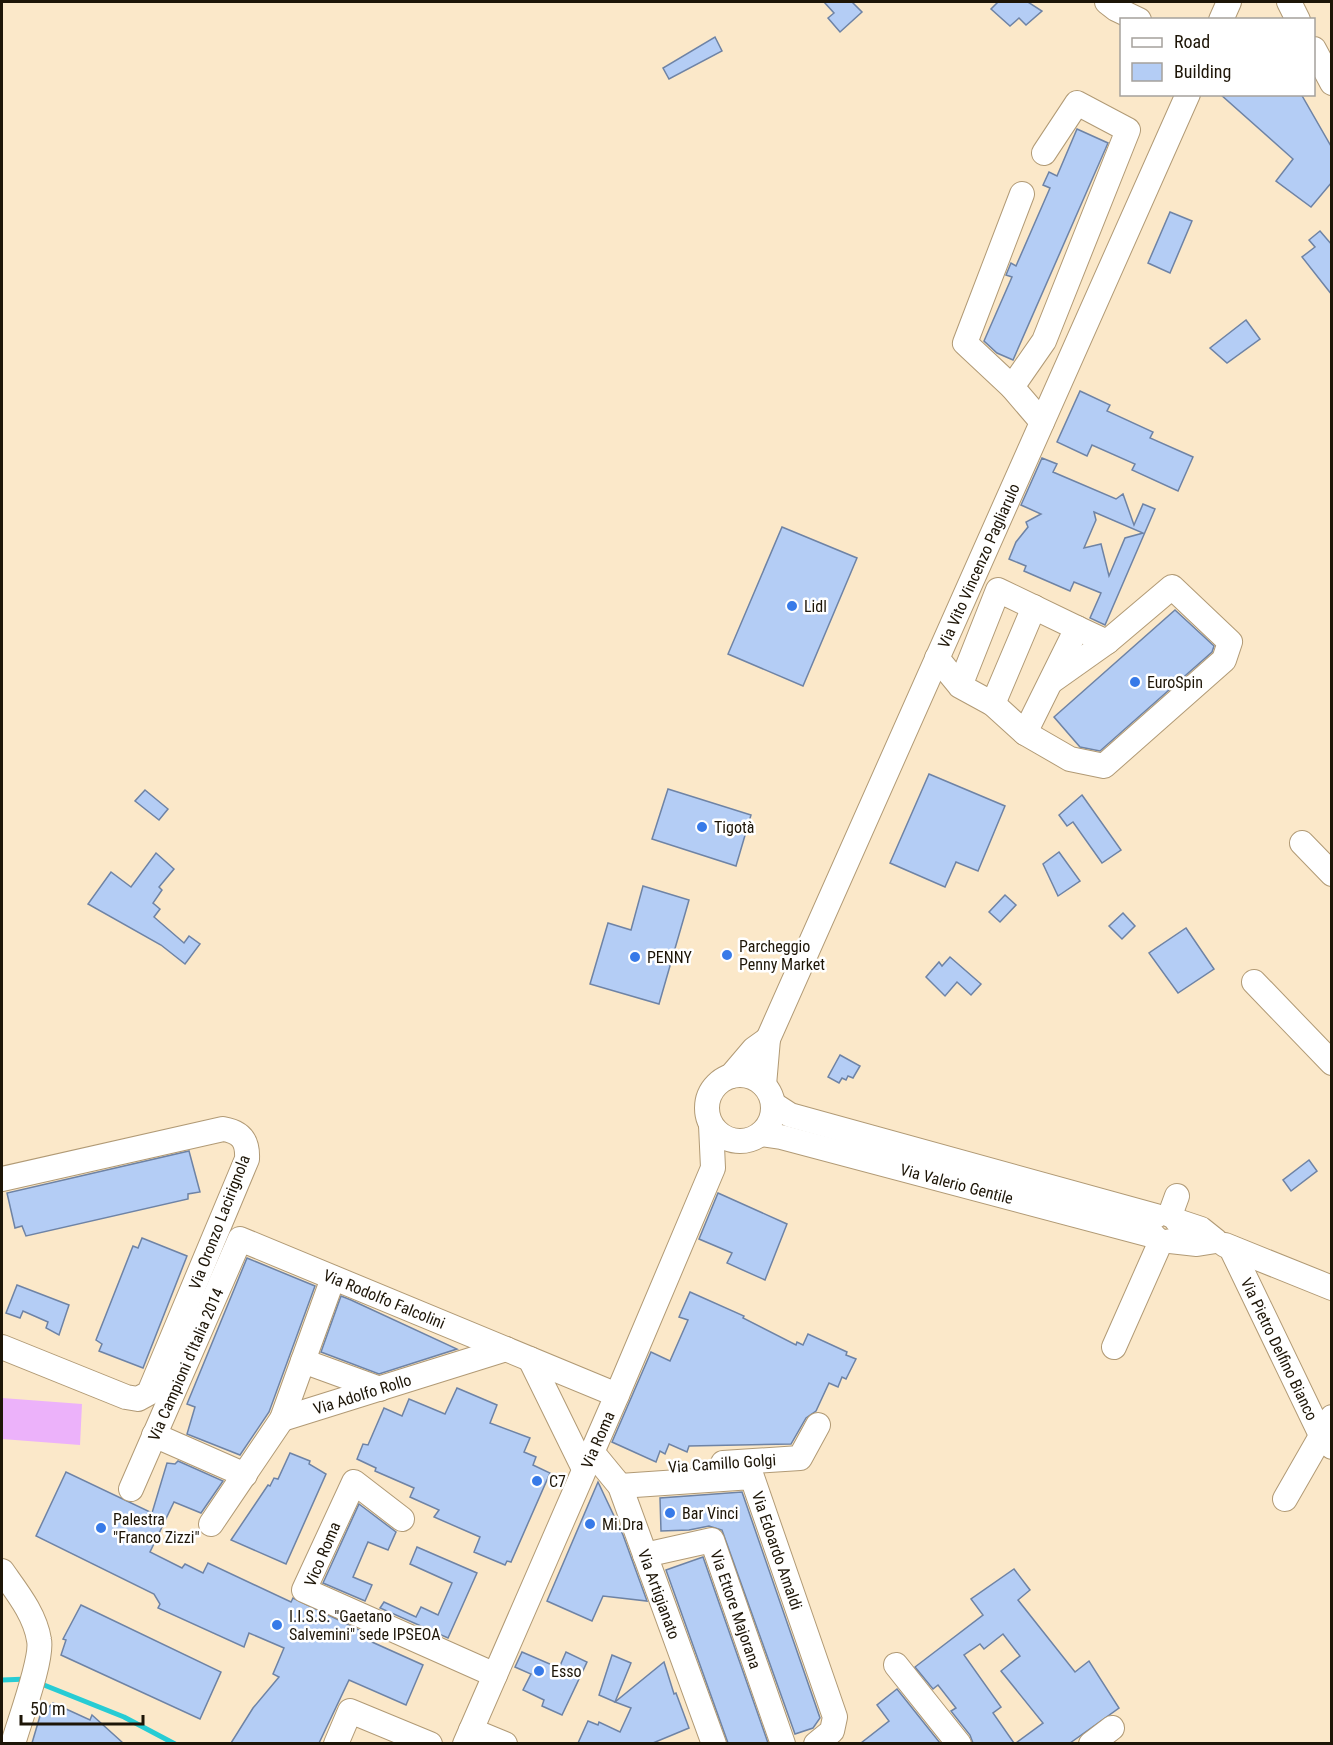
<svg xmlns="http://www.w3.org/2000/svg" width="1333" height="1745" font-family="'Roboto Condensed',sans-serif">
<rect width="100%" height="100%" fill="#fbe8c9"/>
<polygon fill="#ecb2fa" points="2,1398 82,1404 80,1445 2,1439"/>
<g fill="none" stroke-linecap="round" stroke-linejoin="round">
<g stroke="#27ccd4" stroke-width="5">
<polyline points="2,1680 28,1679"/>
<polyline points="39,1683 124,1717 175,1744"/>
</g>
</g>
<g fill="#b4cdf5" stroke="#6e83a5" stroke-width="1.5" fill-rule="evenodd">
<polygon points="824,2 852,2 862,12 840,32 828,18 834,13"/>
<polygon points="998,2 1028,2 1042,11 1026,25 1019,18 1010,26 991,9"/>
<polygon points="715,37 722,51 669,79 663,68"/>
<polygon points="1220,94 1301,94 1332,148 1332,182 1311,207 1276,181 1293,159"/>
<polygon points="1077,129 1108,143 1013,360 997,353 984,341 1012,277 1006,275 1011,263 1016,266 1050,188 1043,185 1049,172 1057,176"/>
<polygon points="1170,212 1192,221 1170,273 1148,263"/>
<polygon points="1320,231 1332,245 1332,295 1302,257 1315,247 1309,240"/>
<polygon points="1246,320 1260,339 1227,363 1210,348"/>
<polygon points="1080,391 1110,405 1107,411 1153,432 1150,438 1193,457 1178,491 1132,470 1135,464 1092,445 1087,456 1057,442"/>
<path d="M 1042,458 L 1057,464 L 1053,472 L 1116,499 L 1123,494 L 1134,525 L 1143,504 L 1155,509 L 1105,625 L 1090,618 L 1101,593 L 1074,582 L 1070,591 L 1024,571 L 1026,566 L 1009,559 L 1016,542 L 1028,527 L 1026,522 L 1041,514 L 1021,505 ZM 1094,512 L 1143,533 L 1125,538 L 1109,576 L 1101,544 L 1084,548 L 1096,520 Z"/>
<polygon points="782,527 857,558 803,686 728,654"/>
<polygon points="1175,610 1214,646 1212,652 1100,751 1080,747 1054,717"/>
<polygon points="929,774 1005,806 978,871 956,862 945,887 890,863"/>
<polygon points="668,789 751,815 736,866 652,839"/>
<polygon points="145,790 168,809 159,820 135,801"/>
<polygon points="1082,795 1121,850 1102,863 1073,822 1067,826 1059,815"/>
<polygon points="1059,852 1080,881 1058,896 1043,864"/>
<polygon points="156,853 174,869 159,887 162,890 153,903 160,909 154,917 184,943 189,936 200,944 185,964 161,945 88,904 111,872 131,887"/>
<polygon points="643,886 689,900 659,1004 590,984 608,923 631,930"/>
<polygon points="1005,895 1016,905 1000,922 989,912"/>
<polygon points="1123,913 1135,926 1122,939 1109,926"/>
<polygon points="1186,928 1214,969 1178,993 1149,953"/>
<polygon points="950,957 981,984 971,995 957,982 945,996 926,977 939,962 942,966"/>
<polygon points="840,1055 860,1066 853,1078 848,1076 846,1080 842,1078 839,1083 828,1077"/>
<polygon points="189,1151 200,1192 188,1194 188,1199 26,1236 22,1226 15,1228 7,1193"/>
<polygon points="1309,1160 1317,1171 1291,1191 1283,1180"/>
<polygon points="718,1193 787,1224 765,1280 727,1263 732,1253 699,1239"/>
<polygon points="142,1238 187,1256 143,1368 99,1351 102,1344 96,1340 133,1246 138,1248"/>
<polygon points="247,1258 315,1286 269,1412 240,1455 187,1434 195,1407 187,1404"/>
<polygon points="17,1285 69,1305 59,1335 46,1328 48,1322 23,1311 20,1318 6,1313"/>
<polygon points="690,1292 744,1316 743,1318 796,1345 797,1342 803,1345 808,1334 847,1352 846,1355 856,1359 846,1379 842,1377 838,1387 829,1383 816,1411 806,1418 791,1444 689,1446 687,1452 669,1444 665,1454 660,1451 656,1462 612,1442 651,1352 670,1361 688,1320 679,1317"/>
<polygon points="341,1296 351,1300 457,1349 379,1374 321,1352"/>
<polygon points="457,1388 497,1405 490,1423 530,1438 524,1452 536,1457 533,1465 550,1473 511,1562 507,1561 505,1565 474,1552 480,1537 434,1517 439,1510 410,1497 414,1488 375,1471 376,1468 357,1459 363,1444 368,1445 384,1408 402,1416 409,1399 445,1414"/>
<polygon points="290,1453 310,1461 309,1464 326,1474 286,1564 231,1540 268,1485 270,1486 274,1478 278,1479"/>
<polygon points="178,1461 223,1481 201,1513 174,1502 150,1552 182,1568 185,1564 203,1573 208,1563 291,1602 293,1598 374,1637 372,1642 423,1665 406,1705 349,1680 319,1743 231,1743 253,1708 279,1677 273,1674 284,1648 249,1633 244,1647 158,1608 160,1604 154,1594 36,1536 66,1472 152,1513 167,1463 175,1464"/>
<polygon points="598,1482 623,1535 647,1601 603,1596 592,1621 547,1601"/>
<polygon points="742,1492 820,1718 813,1728 795,1734 722,1530 709,1526 689,1530 661,1531 660,1498"/>
<polygon points="359,1504 396,1532 388,1550 368,1542 353,1577 372,1585 365,1601 323,1583"/>
<polygon points="417,1547 477,1573 448,1638 380,1608 384,1602 416,1617 421,1607 438,1615 452,1583 410,1564"/>
<polygon points="703,1557 768,1743 728,1743 666,1570"/>
<polygon points="1014,1569 1030,1590 1018,1600 1075,1672 1089,1661 1119,1708 1070,1743 1016,1743 1043,1723 1001,1671 1020,1656 1003,1634 984,1649 980,1644 964,1655 1001,1707 993,1713 1014,1743 973,1743 970,1735 951,1711 956,1708 938,1685 933,1689 915,1667 983,1615 971,1599"/>
<polygon points="81,1605 221,1672 200,1719 61,1655 66,1640 63,1639"/>
<polygon points="522,1652 559,1668 566,1652 587,1662 562,1715 542,1706 544,1700 523,1690 531,1674 515,1667"/>
<polygon points="612,1655 631,1663 615,1702 599,1695"/>
<polygon points="664,1662 674,1694 676,1693 689,1728 653,1743 578,1743 588,1721 598,1725 599,1722 620,1732 631,1708 615,1702"/>
<polygon points="897,1689 940,1743 861,1743 889,1721 877,1705"/>
<polygon points="53,1703 90,1720 92,1715 123,1743 32,1743 40,1716"/>
</g>
<g fill="none" stroke-linecap="round" stroke-linejoin="round">
<g stroke="#b19a75" stroke-width="26">
<g id="minor">
<polyline points="1107,2 1116,9 1139,20"/>
<polyline points="1289,2 1298,20"/>
<polyline points="1221,20 1229,2"/>
<polyline points="1314,49 1332,83"/>
<polyline points="1022,194 965,343 1012,387 1042,422"/>
<polyline points="1012,387 1044,341 1128,130 1077,103 1044,153"/>
<polyline points="937,658 960,686 993,704 1025,733 1077,628 998,590 960,686"/>
<polyline points="1052,681 1107,642"/>
<polyline points="993,704 1034,607"/>
<polyline points="1025,733 1070,759 1104,766 1224,660 1230,642 1172,587 1107,642 1077,628"/>
<polyline points="1302,843 1332,874"/>
<polyline points="1254,982 1332,1063"/>
<path id="s1" d="M 768,1039 L 1188,94"/>
<circle cx="740" cy="1108" r="33"/>
<polyline points="731,1076 754,1049 768,1039 764,1085"/>
<polyline points="773,1104 790,1115 1156,1216"/>
<path id="s2" d="M 761,1134 L 781,1137 L 1154,1236"/>
<path d="M 2,1179 L 223,1129 C 241,1132 248,1140 247,1159 L 149,1393 L 138,1399 L 126,1397 L 2,1347"/>
<polyline points="1170,1215 1177,1196"/>
<polyline points="1170,1241 1197,1244 1216,1241 1201,1229 1177,1221"/>
<polyline points="1225,1245 1332,1288"/>
<path id="s3" d="M 1231,1248 L 1321,1435 L 1332,1447"/>
<polyline points="1114,1347 1161,1241"/>
<polyline points="530,1359 584,1469"/>
<polyline points="303,1361 380,1389"/>
<path id="s4" d="M 282,1419 L 506,1349"/>
<polyline points="154,1435 245,1475"/>
<path id="s5" d="M 592,1452 L 620,1486 L 714,1744"/>
<polyline points="723,1463 800,1458 818,1425"/>
<path id="s6" d="M 620,1486 L 752,1477 L 835,1717 L 832,1731 L 816,1744"/>
<path id="s7" d="M 131,1489 L 240,1239 L 617,1395"/>
<polyline points="1285,1499 1332,1417"/>
<polyline points="402,1519 354,1482 304,1590 495,1675"/>
<polyline points="211,1524 282,1419 333,1278"/>
<path id="s8" d="M 645,1555 L 712,1540 L 783,1744"/>
<path d="M 2,1571 C 16,1591 35,1614 39,1640 C 43,1659 19,1722 13,1744"/>
<polyline points="896,1665 959,1744"/>
<polyline points="471,1730 505,1744"/>
<polyline points="336,1744 350,1711 430,1744"/>
<path id="s9" d="M 465,1744 L 617,1395 L 713,1168 L 711,1125"/>
<polyline points="1091,1744 1112,1728"/>
</g>
</g>
<use href="#minor" stroke="#fff" stroke-width="24"/>
</g>
<g fill="#377ae8" stroke="#fff" stroke-width="2">
<circle cx="792" cy="606" r="6"/>
<circle cx="1135" cy="682" r="6"/>
<circle cx="702" cy="827" r="6"/>
<circle cx="727" cy="955" r="6"/>
<circle cx="635" cy="957" r="6"/>
<circle cx="537" cy="1481" r="6"/>
<circle cx="670" cy="1513" r="6"/>
<circle cx="590" cy="1524" r="6"/>
<circle cx="101" cy="1528" r="6"/>
<circle cx="277" cy="1625" r="6"/>
<circle cx="539" cy="1671" r="6"/>
</g>
<g text-anchor="middle" stroke-width="5" stroke-linejoin="round" paint-order="stroke">
<g font-size="16" fill="#1d1507" stroke="#fff">
<text dy="6" stroke="none"><textPath href="#s1" startOffset="518">Via Vito Vincenzo Pagliarulo</textPath></text>
<text dy="6" stroke="none"><textPath href="#s2" startOffset="202">Via Valerio Gentile</textPath></text>
<text transform="translate(219 1222) rotate(-69)" y="6">Via Oronzo Lacirignola</text>
<text dy="6" stroke="none"><textPath href="#s7" startOffset="429">Via Rodolfo Falcolini</textPath></text>
<text dy="6" stroke="none"><textPath href="#s3" startOffset="112">Via Pietro Delfino Bianco</textPath></text>
<text dy="6" stroke="none"><textPath href="#s7" startOffset="136">Via Campioni d'Italia 2014</textPath></text>
<text dy="6" stroke="none"><textPath href="#s4" startOffset="84">Via Adolfo Rollo</textPath></text>
<text dy="6" stroke="none"><textPath href="#s9" startOffset="332">Via Roma</textPath></text>
<text transform="translate(722 1463) rotate(-4)" y="6">Via Camillo Golgi</text>
<text dy="6" stroke="none"><textPath href="#s6" startOffset="210">Via Edoardo Amaldi</textPath></text>
<text transform="translate(322 1554) rotate(-67)" y="6">Vico Roma</text>
<text dy="6" stroke="none"><textPath href="#s5" startOffset="159">Via Artigianato</textPath></text>
<text dy="6" stroke="none"><textPath href="#s8" startOffset="142">Via Ettore Majorana</textPath></text>
</g>
<g font-size="16" fill="#1d1507" stroke="#fff" text-anchor="start">
<text x="804" y="612">Lidl</text>
<text x="1147" y="688">EuroSpin</text>
<text x="714" y="833">Tigotà</text>
<text x="739" y="952">Parcheggio<tspan x="739" dy="18">Penny Market</tspan></text>
<text x="647" y="963">PENNY</text>
<text x="549" y="1487">C7</text>
<text x="682" y="1519">Bar Vinci</text>
<text x="113" y="1525">Palestra<tspan x="113" dy="18">"Franco Zizzi"</tspan></text>
<text x="602" y="1530">Mi.Dra</text>
<text x="289" y="1622">I.I.S.S. "Gaetano<tspan x="289" dy="18">Salvemini" sede IPSEOA</tspan></text>
<text x="551" y="1677">Esso</text>
</g>
</g>
<rect width="1333" height="1745" fill="none" stroke="#1d1507" stroke-width="6"/>
<rect x="1120" y="18" width="195" height="78" fill="#ffffff" stroke="#a5a19c" stroke-width="1.5"/>
<rect x="1132" y="38" width="30" height="9" fill="#ffffff" stroke="#a5a19c" stroke-width="1.5"/>
<text x="1174" y="48" font-size="18" fill="#1d1507">Road</text>
<rect x="1132" y="63" width="30" height="18" fill="#b4cdf5" stroke="#a5a19c" stroke-width="1.5"/>
<text x="1174" y="78" font-size="18" fill="#1d1507">Building</text>
<path d="M21 1715v9h122v-9" fill="none" stroke="#1d1507" stroke-width="3"/>
<text x="30" y="1715" font-size="18" fill="#1d1507" stroke="#ffffff" stroke-width="4.5" paint-order="stroke">50 m</text>
</svg>
